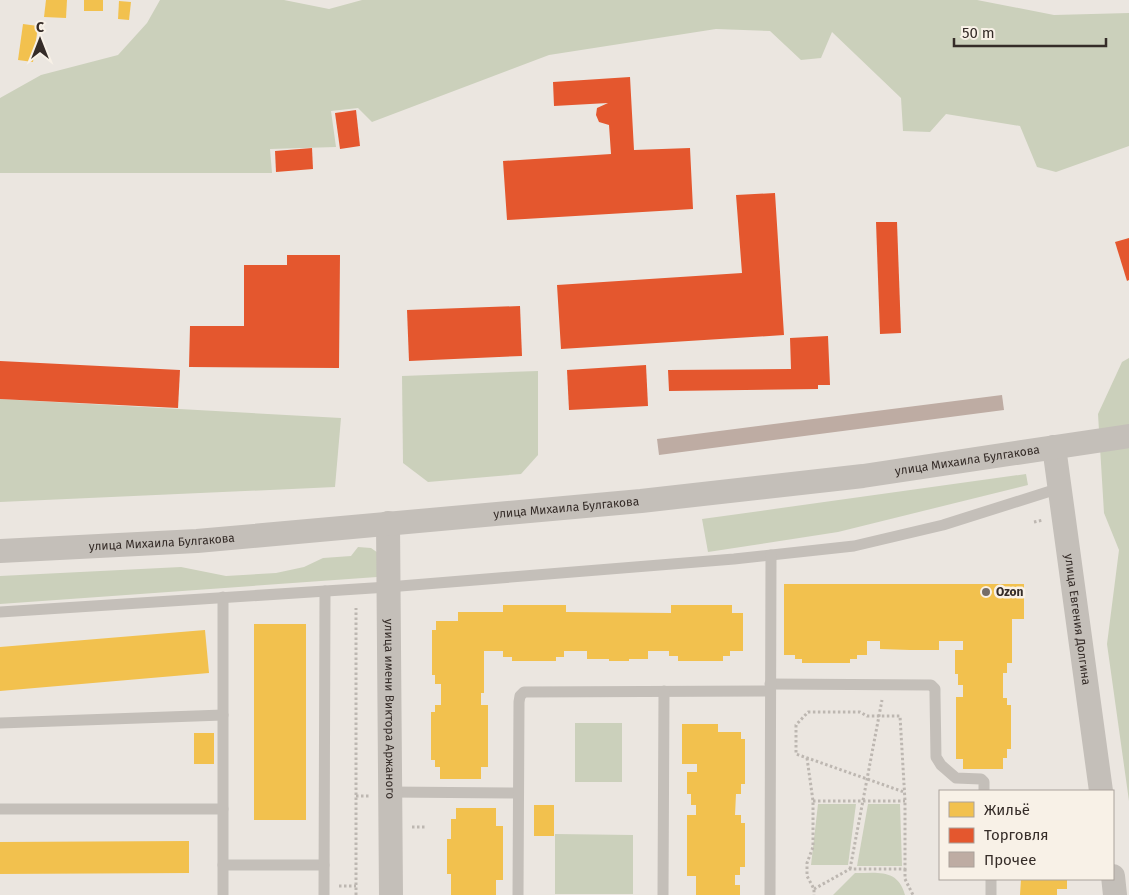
<svg xmlns="http://www.w3.org/2000/svg" width="1129" height="895" font-family="'Fira Sans',sans-serif">
<rect width="100%" height="100%" fill="#ebe6e0"/>
<g fill="#cbd0bb">
<polygon points="160,0 284,0 329,9 362,0 977,0 1054,15 1129,13 1129,146 1056,172 1037,167 1020,126 946,114 930,132 903,131 901,98 832,32 821,58 801,60 770,31 716,29 549,55 372,122 358,108 331,111 336,147 270,149 272,173 0,173 0,98 41,75 118,55 147,23"/>
<polygon points="1129,358 1129,801 1107,644 1119,550 1104,513 1098,414 1122,362"/>
<polygon points="538,371 538,455 521,474 428,482 403,463 402,376"/>
<polygon points="0,399 341,418 335,487 0,502"/>
<polygon points="1026,474 1028,485 838,532 708,552 702,519"/>
<polygon points="358,547 371,548 381,555 377,577 0,604 0,576 181,567 226,576 276,573 304,567 323,558 351,556"/>
<rect x="575" y="723" width="47" height="59"/>
<polygon points="818,804 856,804 848,865 811,865"/>
<polygon points="868,804 900,804 902,866 857,866"/>
<polygon points="555,834 633,835 633,894 555,894"/>
<path d="M 855,873 C 877,873 898,868 905,895 L 833,895 Z"/>
</g>
<g fill="#f2c14e">
<polygon points="46,0 67,0 66,18 44,17"/>
<rect x="84" y="0" width="19" height="11"/>
<polygon points="119,1 131,2 129,20 118,19"/>
<polygon points="23,24 38,26 33,62 18,60"/>
<polygon points="784,584 1024,584 1024,619 1012,619 1012,663 1007,663 1007,673 1003,673 1003,698 1007,698 1007,705 1011,705 1011,749 1007,749 1007,758 1003,758 1003,769 963,769 963,759 956,759 956,697 963,697 963,685 958,685 958,674 955,674 955,650 963,650 963,641 939,641 939,650 910,650 880,649 880,641 867,641 867,655 857,655 857,659 850,659 850,663 802,663 802,659 795,659 795,655 784,655"/>
<polygon points="503,605 566,605 566,612 671,613 671,605 732,605 732,613 743,613 743,651 730,651 730,656 723,656 723,661 678,661 678,656 669,656 669,651 648,651 648,659 629,659 629,661 609,661 609,659 587,659 587,651 564,651 564,657 556,657 556,661 512,661 512,657 503,657 503,651 484,651 484,693 481,693 481,705 488,705 488,767 481,767 481,779 440,779 440,767 435,767 435,760 431,760 431,712 435,712 435,705 441,705 441,684 435,684 435,675 432,675 432,630 436,630 436,621 458,621 458,612 503,612"/>
<rect x="254" y="624" width="52" height="196"/>
<polygon points="205,630 209,673 0,691 0,647"/>
<polygon points="682,724 718,724 718,732 741,732 741,739 745,739 745,784 741,784 741,794 736,794 735,815 741,815 741,823 745,823 745,867 740,867 740,875 735,875 735,885 740,885 740,895 696,895 696,876 687,876 687,815 696,815 696,805 691,805 691,794 687,794 687,772 697,772 697,764 682,764"/>
<rect x="194" y="733" width="20" height="31"/>
<rect x="534" y="805" width="20" height="31"/>
<polygon points="456,808 496,808 496,826 503,826 503,880 496,880 496,895 451,895 451,874 447,874 447,839 451,839 451,819 456,819"/>
<polygon points="189,841 189,873 0,874 0,842"/>
<polygon points="1021,879 1067,879 1067,889 1057,889 1057,895 1020,895"/>
</g>
<g fill="#e4572e">
<polygon points="630,77 634,150 690,148 693,209 507,220 503,161 611,154 609,125 599,122 596,115 597,108 608,103 554,106 553,82"/>
<polygon points="356,110 360,146 340,149 335,113"/>
<polygon points="312,148 313,169 276,172 275,151"/>
<polygon points="775,193 784,335 561,349 557,285 742,273 736,195"/>
<polygon points="876,222 897,222 901,333 880,334"/>
<polygon points="1129,238 1129,280 1127,281 1115,242"/>
<polygon points="287,255 340,255 339,368 189,367 190,326 244,326 244,265 287,265"/>
<polygon points="520,306 522,356 409,361 407,310"/>
<polygon points="828,336 830,385 818,385 818,389 669,391 668,370 791,369 790,338"/>
<polygon points="0,361 180,370 178,408 0,399"/>
<polygon points="646,365 648,406 569,410 567,370"/>
</g>
<polygon fill="#beaca3" points="1002,395 1004,410 659,455 657,439"/>
<g fill="none" stroke-linecap="round" stroke-linejoin="round">
<g stroke="#bdb7b1" stroke-width="3" stroke-dasharray="2.5 2.5" stroke-linecap="butt">
<polyline points="1034,522 1043,520"/>
<polyline points="807,758 813,801 813,847 807,863 807,876 814,889 814,895"/>
<polyline points="356,796 370,796"/>
<polyline points="813,801 905,801"/>
<polyline points="412,827 425,827"/>
<polyline points="850,869 882,700"/>
<polyline points="905,869 905,879 913,895"/>
<polyline points="339,886 356,886"/>
<polyline points="814,889 850,869 905,869 905,801 900,716 867,716 860,712 808,712 796,725 796,754 904,792"/>
<polyline points="356,895 356,608"/>
</g>
<g stroke="#c4bfb9" stroke-width="11">
<polyline points="0,612 388,587 734,559 854,546 943,525 1060,488"/>
<polyline points="770,684 931,685 935,689 935,695 936,757 941,765 956,778 981,779 984,782 984,791"/>
<polyline points="0,723 223,715"/>
<polyline points="390,792 518,793"/>
<polyline points="0,809 223,809"/>
<polyline points="223,865 324,865"/>
<polyline points="223,895 223,597"/>
<polyline points="324,895 325,591"/>
<polyline points="518,895 519,702 520,696 524,692 770,691"/>
<polyline points="663,895 664,691"/>
<polyline points="770,895 771,555"/>
<polyline points="991,895 991,879"/>
</g>
<g stroke="#c4bfb9" stroke-width="24">
<path id="s1" d="M 1054,447 L 1101,791"/>
<path id="s2" d="M 388,523 L 391,895"/>
<path id="s3" d="M 0,551 L 197,541 L 641,501 L 863,476 L 1129,436"/>
<polyline points="1113,876 1115,895"/>
</g>
</g>
<circle fill="#756d68" stroke="#f8f1e7" stroke-width="2" cx="986" cy="592" r="5"/>
<g text-anchor="middle" stroke-width="5" stroke-linejoin="round" paint-order="stroke">
<g font-size="12" fill="#352c28" stroke="#f8f1e7">
<text dy="4" stroke="none"><textPath href="#s3" startOffset="972">улица Михаила Булгакова</textPath></text>
<text dy="4" stroke="none"><textPath href="#s3" startOffset="568">улица Михаила Булгакова</textPath></text>
<text dy="4" stroke="none"><textPath href="#s3" startOffset="162">улица Михаила Булгакова</textPath></text>
<text dy="4" stroke="none"><textPath href="#s1" startOffset="174">улица Евгения Долгина</textPath></text>
<text dy="4" stroke="none"><textPath href="#s2" startOffset="186">улица имени Виктора Аржаного</textPath></text>
</g>
<g font-size="12" font-weight="bold" fill="#352c28" stroke="#f8f1e7" text-anchor="start">
<text x="996" y="596">Ozon</text>
</g>
</g>
<rect x="939" y="790" width="175" height="90" fill="#f8f1e7" stroke="#aaa29b"/>
<rect x="949" y="802" width="25" height="15" fill="#f2c14e" stroke="#aaa29b"/>
<text x="984" y="815" font-size="15" fill="#352c28">Жильё</text>
<rect x="949" y="828" width="25" height="15" fill="#e4572e" stroke="#aaa29b"/>
<text x="984" y="840" font-size="15" fill="#352c28">Торговля</text>
<rect x="949" y="852" width="25" height="15" fill="#beaca3" stroke="#aaa29b"/>
<text x="984" y="865" font-size="15" fill="#352c28">Прочее</text>
<g transform="translate(40 40)" stroke="#f8f1e7" stroke-width="4" paint-order="stroke">
<path d="M0-4L9 19L0 12L-9 19Z" fill="#352c28"/>
<text y="-8" font-size="14" font-weight="bold" text-anchor="middle" fill="#352c28">С</text>
</g>
<path d="M954 38v8h152v-8" fill="none" stroke="#352c28" stroke-width="2.5"/>
<text x="962" y="38" font-size="15" fill="#352c28" stroke="#f8f1e7" stroke-width="4" paint-order="stroke">50 m</text>
</svg>
